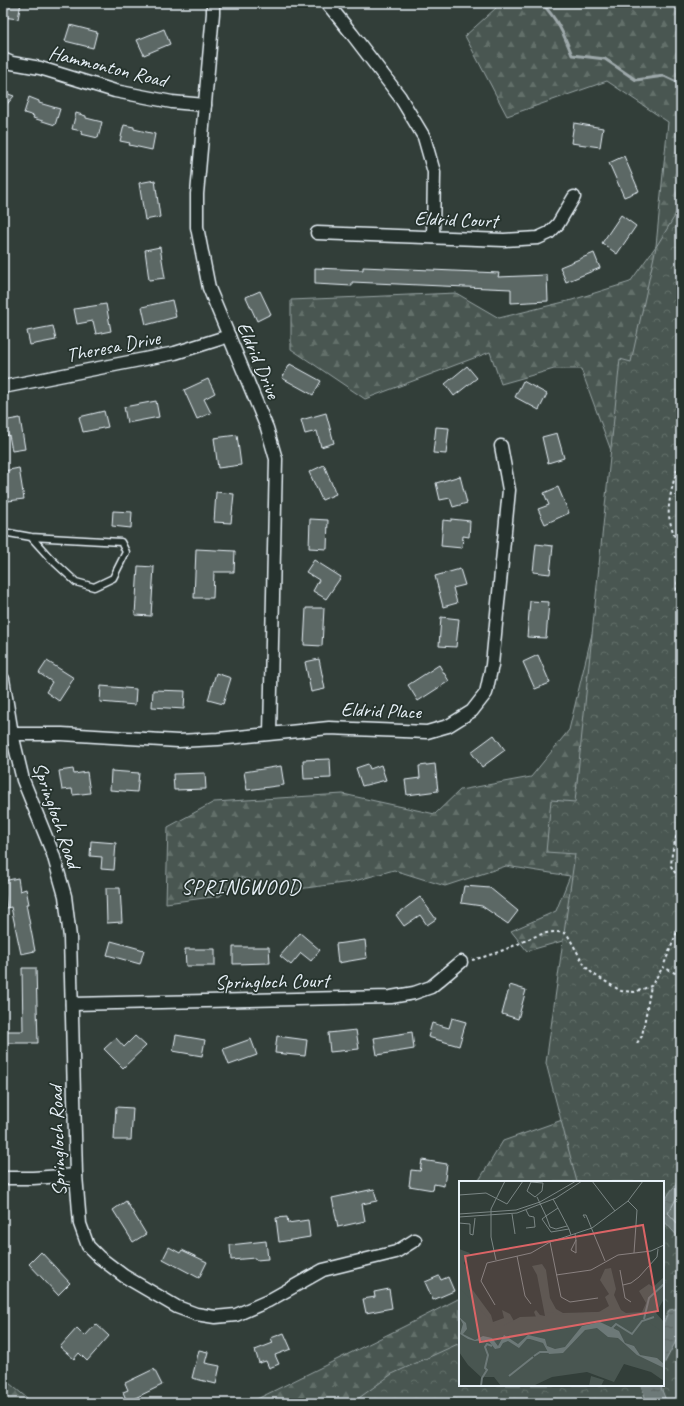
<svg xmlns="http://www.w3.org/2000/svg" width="684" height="1406" font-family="Caveat,sans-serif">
<defs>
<pattern id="forest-firs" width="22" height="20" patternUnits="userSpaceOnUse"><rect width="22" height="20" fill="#495651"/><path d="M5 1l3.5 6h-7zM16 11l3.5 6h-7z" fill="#636f6b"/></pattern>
<pattern id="park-crowns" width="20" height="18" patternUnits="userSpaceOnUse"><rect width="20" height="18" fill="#495651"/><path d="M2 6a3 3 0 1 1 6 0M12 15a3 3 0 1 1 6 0" fill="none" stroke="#636f6b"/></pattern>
<pattern id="water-ripples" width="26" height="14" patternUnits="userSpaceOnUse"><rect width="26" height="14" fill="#6d7978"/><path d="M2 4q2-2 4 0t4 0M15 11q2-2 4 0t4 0" fill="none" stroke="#5b6363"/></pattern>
</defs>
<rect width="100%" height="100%" fill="#323e39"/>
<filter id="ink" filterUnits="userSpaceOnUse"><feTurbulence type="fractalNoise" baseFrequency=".025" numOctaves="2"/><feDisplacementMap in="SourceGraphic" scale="8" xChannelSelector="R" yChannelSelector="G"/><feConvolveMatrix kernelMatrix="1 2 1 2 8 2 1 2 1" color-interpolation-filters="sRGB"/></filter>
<g filter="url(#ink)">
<g fill="url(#forest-firs)" stroke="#98a4a4">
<polygon points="493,3 668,3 681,11 681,993 663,1182 478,1182 503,1141 579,1114 566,940 527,951 511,931 556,911 570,876 506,866 445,886 394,870 351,882 283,891 240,877 220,896 166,903 168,827 214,802 343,794 435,814 460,790 531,777 569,730 602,592 613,456 581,369 554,369 501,384 490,352 365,399 291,349 291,300 456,293 499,318 572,300 630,282 656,246 668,122 607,81 507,116 465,36 496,8"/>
<polygon points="460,1298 460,1385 634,1403 249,1403 405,1326"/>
<polygon points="3,1378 33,1403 3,1403"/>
</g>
<polygon fill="url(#park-crowns)" stroke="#98a4a4" points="681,206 681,1403 352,1403 392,1374 460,1343 460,1385 663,1385 663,1182 577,1182 546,1063 575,854 546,852 551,800 575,802 620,359 631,362 656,247"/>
<g fill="url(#water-ripples)" stroke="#9ea9ab">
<path d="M 681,1179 L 681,1240 L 663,1220 C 663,1200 667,1194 681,1179 Z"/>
<polygon points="681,1308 681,1338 676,1341 663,1366 663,1324 669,1310"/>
<polygon points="641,1385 660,1385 667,1403 647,1403"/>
</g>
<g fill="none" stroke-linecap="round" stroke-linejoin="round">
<path stroke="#b7c1c5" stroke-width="1" d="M 681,1192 C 675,1198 673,1207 668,1213 L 681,1227"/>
<path stroke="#9ea9ab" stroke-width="3" d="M 542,3 C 558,21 563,32 572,55 L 605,59 L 636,80 L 664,76 L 681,84"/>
</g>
<g fill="#5c6865" stroke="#e8f1f8">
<polygon points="3,3 21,3 18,19 3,17"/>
<polygon points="70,25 97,32 93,48 65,41"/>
<polygon points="164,29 170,44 144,55 137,40"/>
<polygon points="3,92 14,96 3,109"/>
<polygon points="29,97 39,101 39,103 60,109 55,125 33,118 34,116 24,113"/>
<polygon points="76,113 86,116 86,118 102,122 98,138 81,134 82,131 72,129"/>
<polygon points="574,123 603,128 600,147 571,143"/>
<polygon points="124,125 134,127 134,129 155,134 152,150 129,145 130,143 120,141"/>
<polygon points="624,156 639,191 624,197 609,163"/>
<polygon points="155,180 160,217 145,220 139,183"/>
<polygon points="621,215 636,226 617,254 602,243"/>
<polygon points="160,247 165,278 149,280 145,250"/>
<polygon points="594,253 600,268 566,282 560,267"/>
<polygon points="363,267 499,273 498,277 547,275 548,301 511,303 511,289 352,282 352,286 315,284 315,268 363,270"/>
<polygon points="260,291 271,314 257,321 246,297"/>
<polygon points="172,300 176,317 146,325 142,307"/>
<polygon points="106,304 111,331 96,334 93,321 77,324 74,309"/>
<polygon points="53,326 56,340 30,345 27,331"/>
<polygon points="290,364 321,381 313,395 282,378"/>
<polygon points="467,366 477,378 454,396 445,384"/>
<polygon points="208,379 215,393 204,399 211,413 197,419 184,390"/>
<polygon points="523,381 547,394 539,410 515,397"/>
<polygon points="156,401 159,417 127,423 124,407"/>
<polygon points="104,411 108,427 83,432 79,417"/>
<polygon points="326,413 334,443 321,447 317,431 305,434 301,420"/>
<polygon points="20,418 25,449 12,451 9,435 3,436 3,421"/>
<polygon points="436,427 449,428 446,454 433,453"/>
<polygon points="557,433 564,458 548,463 542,437"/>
<polygon points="237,435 241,465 218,468 214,438"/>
<polygon points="324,465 336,494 322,500 309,472"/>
<polygon points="19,468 24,499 8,501 4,471"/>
<polygon points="460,476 467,503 453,507 450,498 440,500 436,483"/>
<polygon points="558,487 569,513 545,524 538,509 549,505 544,493"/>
<polygon points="216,492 234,494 231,523 214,522"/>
<polygon points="113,511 132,512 131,528 112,526"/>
<polygon points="310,519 328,520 327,549 309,548"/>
<polygon points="451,519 470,521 469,537 463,536 462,548 441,546 443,520 451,521"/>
<polygon points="536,544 553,546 550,574 533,572"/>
<polygon points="196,549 235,551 234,572 214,572 213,598 194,598"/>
<polygon points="314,560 341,577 326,599 313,591 319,580 306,572"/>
<polygon points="138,566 154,567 151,616 135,615"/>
<polygon points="460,569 465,585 453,588 457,603 443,607 435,576"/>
<polygon points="530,601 549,602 546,638 527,637"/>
<polygon points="306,608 324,608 322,646 304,645"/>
<polygon points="441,617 459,619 456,647 439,646"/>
<polygon points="538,655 550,683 535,689 523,662"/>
<polygon points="319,659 325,689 311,692 305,662"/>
<polygon points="47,661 74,678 59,701 46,692 52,682 39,673"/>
<polygon points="439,665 449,681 418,701 408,685"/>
<polygon points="216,673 231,678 223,704 208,700"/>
<polygon points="101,686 136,689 135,705 100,702"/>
<polygon points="153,690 185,691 184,709 152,707"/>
<polygon points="494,735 505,750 482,767 471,752"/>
<polygon points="330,759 331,778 304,779 303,760"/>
<polygon points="368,764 370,769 381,765 386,780 362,786 356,768"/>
<polygon points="435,764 438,791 407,795 405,780 420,778 419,766"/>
<polygon points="281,766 284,785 247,790 244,772"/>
<polygon points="73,769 74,774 87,772 90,793 73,795 72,789 62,790 59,771"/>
<polygon points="111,771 139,773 137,792 110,790"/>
<polygon points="205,773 206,789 174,790 173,774"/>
<polygon points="91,841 116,843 114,870 101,869 102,857 90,856"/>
<polygon points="18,878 20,891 26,889 29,904 26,904 35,951 21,954 11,907 7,908 3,886 3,881"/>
<polygon points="464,886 490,888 518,911 508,924 482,906 461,903"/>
<polygon points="106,888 120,888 122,922 107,923"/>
<polygon points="420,897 436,919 427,925 420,915 404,926 396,915"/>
<polygon points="300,933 320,950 311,961 301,953 291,965 280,956"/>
<polygon points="365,940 367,958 338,963 336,944"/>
<polygon points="111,941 144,950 140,964 107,955"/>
<polygon points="233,947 269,947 270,963 233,964"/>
<polygon points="185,949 215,949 215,966 186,966"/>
<polygon points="22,968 36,968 38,1043 4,1043 4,1031 23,1031"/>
<polygon points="510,985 526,990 518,1019 502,1014"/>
<polygon points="452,1018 466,1022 459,1046 428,1037 432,1023 449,1028"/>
<polygon points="356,1030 359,1049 330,1052 328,1033"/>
<polygon points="412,1032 414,1049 377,1055 374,1038"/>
<polygon points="176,1035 205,1040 202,1056 173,1051"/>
<polygon points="135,1036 146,1046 123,1068 104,1049 116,1038 124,1047"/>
<polygon points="277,1036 307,1040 305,1056 275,1053"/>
<polygon points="251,1039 257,1055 229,1065 223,1049"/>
<polygon points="116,1107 133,1108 131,1140 114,1140"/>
<polygon points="422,1160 447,1164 444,1186 434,1184 433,1190 409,1186 411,1170 420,1171"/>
<polygon points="374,1189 377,1201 362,1204 365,1221 338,1227 332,1198"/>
<polygon points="126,1201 146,1234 133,1242 113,1210"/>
<polygon points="287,1217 288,1223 308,1220 310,1237 279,1242 276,1218"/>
<polygon points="266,1241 268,1259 256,1260 255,1258 231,1260 230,1245"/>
<polygon points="169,1247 180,1253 182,1250 207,1262 199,1278 163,1259"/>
<polygon points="41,1252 70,1283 58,1295 29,1264"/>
<polygon points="439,1276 441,1280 448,1277 454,1291 433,1300 425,1282"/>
<polygon points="389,1289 392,1308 366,1313 363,1299 375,1297 374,1292"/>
<polygon points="96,1324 109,1336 87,1361 79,1353 74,1359 60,1347 77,1328 85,1336"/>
<polygon points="284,1333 291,1349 275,1355 279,1364 269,1368 266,1361 259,1363 255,1350 273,1343 271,1338"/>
<polygon points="199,1350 208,1352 205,1363 220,1366 216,1384 192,1378"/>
<polygon points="154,1369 162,1385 127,1402 123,1392 128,1390 125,1383"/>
</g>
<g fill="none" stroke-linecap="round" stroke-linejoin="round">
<g stroke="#e8f1f8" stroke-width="9">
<polyline id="service" points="3,532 31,537 121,542 126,552 113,578 94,587 76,582 50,558 31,537"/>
</g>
<g stroke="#e8f1f8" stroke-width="15">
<g id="minor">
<polyline points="213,3 213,13 197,194 197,227 209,288 267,428 276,459 270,733"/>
<polyline points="327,3 352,34 400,97 424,137 434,172 433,237"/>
<polyline points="3,59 12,63 40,68 115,91 172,102 205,105"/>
<polyline points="317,233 504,240 538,238 549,233 558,224 574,197"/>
<polyline points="3,387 175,353 229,336"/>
<polyline points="3,679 12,734 23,780 53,854 65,896 70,937 76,1175 80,1224 88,1246 99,1257 124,1276 177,1307 196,1314 215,1317 236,1315 268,1301 323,1270 396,1252 415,1240"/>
<polyline points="12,734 62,734 178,741 218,739 329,728 427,732 448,726 472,711 486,693 492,665 509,490 501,446"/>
<polyline points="72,1004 391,997 414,993 431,987 461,962"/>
<polyline points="3,1178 33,1178 76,1175"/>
</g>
</g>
<g stroke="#e8f1f8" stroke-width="2" stroke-dasharray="3 3" stroke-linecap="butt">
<path d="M 681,458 C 676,471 667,502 669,516 C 671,528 676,541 681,552"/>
<path d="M 681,570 C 677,581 675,593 681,604"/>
<polyline points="681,807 679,812 680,822 672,853 671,866 680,881 681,888"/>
<polyline points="681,909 677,932 663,967 681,976"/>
<path d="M 472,960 C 485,957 499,952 511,947 C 528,940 548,927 567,934 L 585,966 L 593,974 L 621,991 L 635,992 L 651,986 L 663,967"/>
<polyline points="637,1043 642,1036 651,986"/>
</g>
<use href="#service" stroke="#26332d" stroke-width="6"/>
<use href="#minor" stroke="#26332d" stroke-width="12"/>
</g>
</g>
<g text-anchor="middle" stroke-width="3.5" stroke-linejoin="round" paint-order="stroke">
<g font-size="20" fill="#e8f1f8" stroke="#26332d">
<text transform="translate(108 66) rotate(14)" y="7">Hammonton Road</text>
<text transform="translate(456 219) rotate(2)" y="7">Eldrid Court</text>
<text transform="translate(113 346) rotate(-11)" y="7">Theresa Drive</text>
<text transform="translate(259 360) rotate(67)" y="7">Eldrid Drive</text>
<text transform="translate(381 710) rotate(2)" y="7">Eldrid Place</text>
<text transform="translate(57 815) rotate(71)" y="7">Springloch Road</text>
<text transform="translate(272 981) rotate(-1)" y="7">Springloch Court</text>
<text transform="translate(57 1141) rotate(-92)" y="7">Springloch Road</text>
</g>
<g font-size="21" letter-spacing="1" fill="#e8f1f8" stroke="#26332d">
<text x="241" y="894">SPRINGWOOD</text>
</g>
</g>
<g transform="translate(459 1181)">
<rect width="205" height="205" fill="#323e39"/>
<path d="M 0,68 L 11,72 L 5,82 L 11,96 L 10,104 L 32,134 L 34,141 L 45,137 L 43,129 L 51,133 L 56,142 L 77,136 L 75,131 L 77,129 L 81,134 L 86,135 L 78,94 L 73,85 L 83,83 L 87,89 L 91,117 L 97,128 L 104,132 L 140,131 L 150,125 L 146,116 L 150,113 L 141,99 L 146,88 L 152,87 L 157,108 L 155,114 L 162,129 L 167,132 L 183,131 L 187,122 L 180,110 L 190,103 L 194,106 L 205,96 L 205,118 L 197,132 L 205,141 L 205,183 L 66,154 L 0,134 Z" fill="#495651"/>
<path d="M 0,106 L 37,145 L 44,145 L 61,136 L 88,135 L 88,132 L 95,131 L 95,134 L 152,130 L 167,132 L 188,140 L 205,152 L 205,200 L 192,191 L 165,183 L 155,201 L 128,191 L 93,196 L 74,205 L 42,205 L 35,196 L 22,196 L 9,184 L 0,171 ZM 132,195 L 145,199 L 142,205 L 130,205 Z" fill="#495651"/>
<path d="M 0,136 L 7,142 L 8,148 L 4,153 L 16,159 L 24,155 L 33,157 L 39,165 L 45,154 L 59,163 L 69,154 L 86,158 L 88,165 L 96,168 L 106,166 L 123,145 L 141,141 L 160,150 L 166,162 L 175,165 L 181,174 L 198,177 L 205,183 L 205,187 L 178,174 L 159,157 L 149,156 L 138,147 L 126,149 L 104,172 L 90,173 L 84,162 L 71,158 L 68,158 L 60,167 L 49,160 L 44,162 L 41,167 L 36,168 L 29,159 L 16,160 L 9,158 L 1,153 L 4,143 Z" fill="#6d7978"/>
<path fill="none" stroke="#6d7978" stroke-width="2" d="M 185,138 L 190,117 L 205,103M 156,150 L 153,147 L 157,143 L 173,153 L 183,140 L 195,136M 75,175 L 81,171 L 90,171M 50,195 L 74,176M 22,205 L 23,197 L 28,189 L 26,187 L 29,174 L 26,166 L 28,163 L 33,165"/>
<path fill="none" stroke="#7b8685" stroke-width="1" d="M 133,0 L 156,30M 72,1 L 84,2 L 83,10 L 76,16M 72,1 L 68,10 L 76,16M 0,14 L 27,12 L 48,23 L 64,0M 78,16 L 87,35 L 99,27 L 94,18M 169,20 L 178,29 L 175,72M 99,27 L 110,48M 0,33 L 57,29 L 81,21 L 117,0M 53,33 L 56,53M 0,36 L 58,32 L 97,17 L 123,0M 126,37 L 124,34 L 127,34 L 146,80M 0,42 L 11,43 L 11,53 L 14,54 L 16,37M 108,45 L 97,48 L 91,46 L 87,35 L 83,38 L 92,51 L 110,48 L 112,54M 67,47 L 76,46 L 75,36 L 70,35 L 67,29M 116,53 L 117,59 L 112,69 L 117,72 L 117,59M 91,61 L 102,116 L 111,121 L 139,117M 58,75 L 66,115 L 72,123M 37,79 L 32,56 L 32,28 L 46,0M 161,89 L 166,117 L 172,121M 97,94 L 132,89 L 159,74 L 192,70 L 205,64M 164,104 L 172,102 L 180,96 L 198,76 L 199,68M 36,124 L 22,100 L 28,82 L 72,72 L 91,61 L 133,47 L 169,20 L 184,0"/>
<path fill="#db6466" fill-opacity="0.15" stroke="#db6466" stroke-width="2" d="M 184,44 L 199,130 L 21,161 L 6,75 Z"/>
<rect width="205" height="205" fill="none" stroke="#e8f1f8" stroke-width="2"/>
</g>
<rect width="684" height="1406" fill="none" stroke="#26332d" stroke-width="16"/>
<rect x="8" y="8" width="668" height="1390" fill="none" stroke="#e8f1f8" stroke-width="1.5" filter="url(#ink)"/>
</svg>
